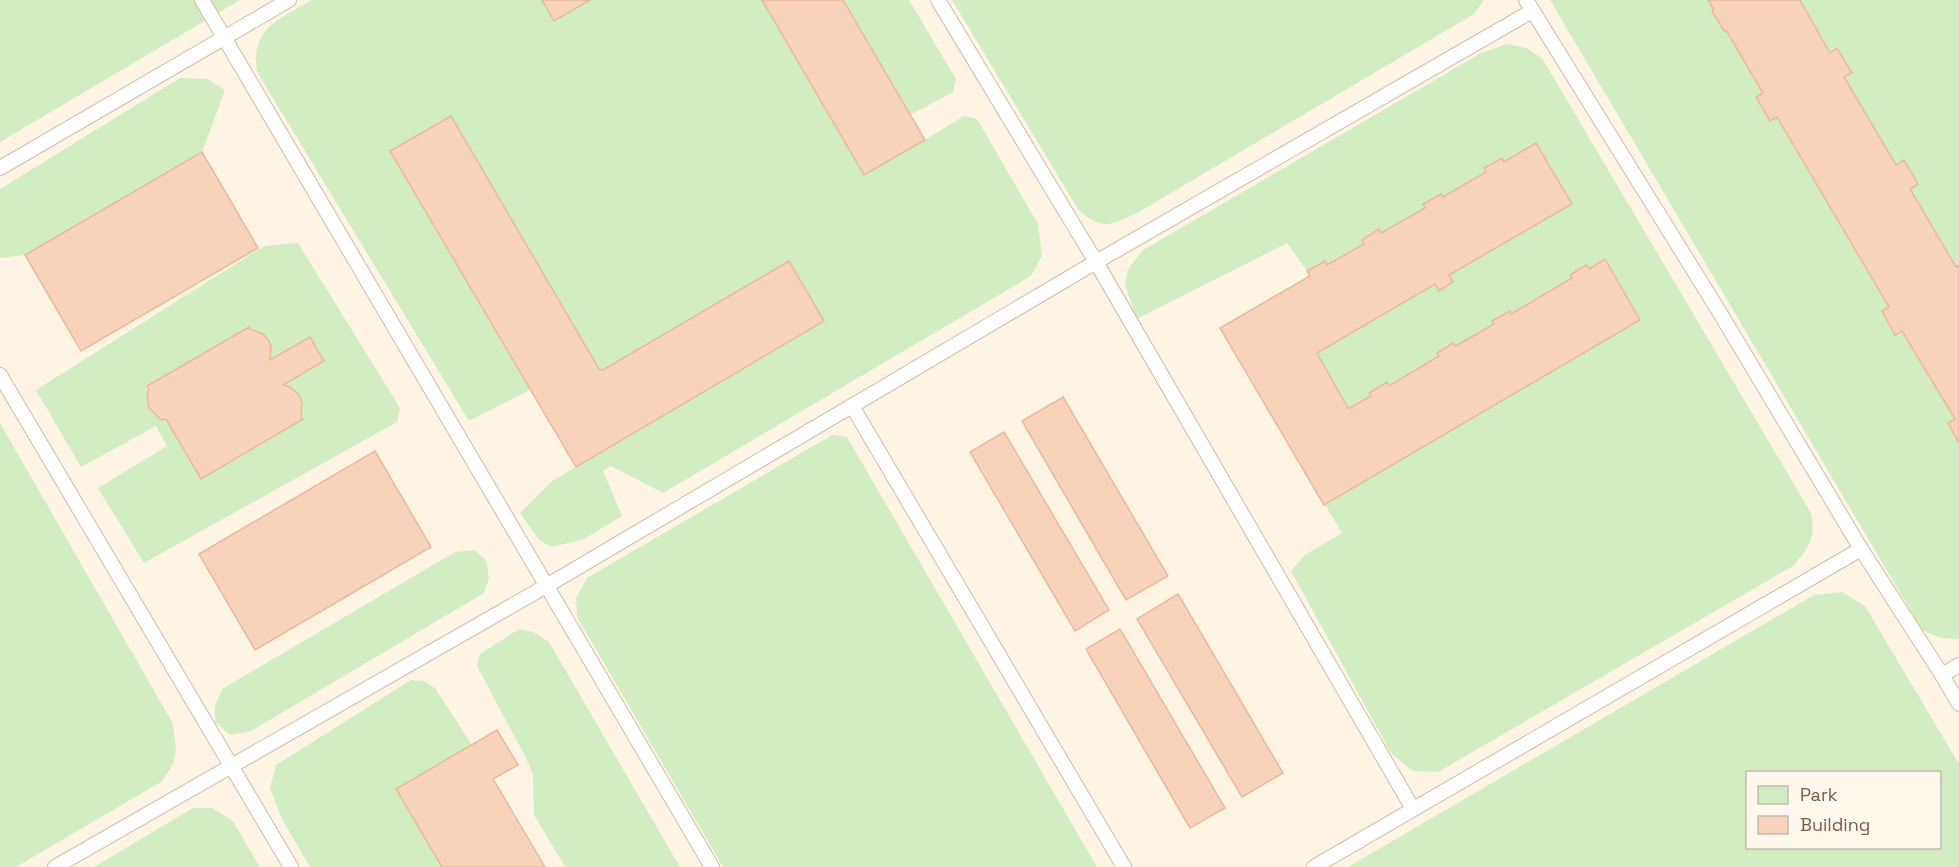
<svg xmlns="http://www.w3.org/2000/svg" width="1959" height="867" font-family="'Space Grotesk',sans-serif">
<rect width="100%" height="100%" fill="#fef4e4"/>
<g fill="#d2edc1" fill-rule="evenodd">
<polygon points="0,0 240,0 0,142"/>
<path d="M 312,0 L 909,0 L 956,79 L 953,92 L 910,115 L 925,140 L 964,116 L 977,119 L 1038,224 L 1042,256 L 1031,276 L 663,493 L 611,466 L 603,471 L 622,516 L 584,539 L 552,547 L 539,540 L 520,513 L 552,481 L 576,467 L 530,390 L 469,421 L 257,72 C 250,28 280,19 312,0 Z"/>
<path d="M 952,0 L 1484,0 L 1474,14 L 1137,213 C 1109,225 1105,231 1079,211 Z"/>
<polygon points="1550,0 1959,0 1959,639 1940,638 1922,630"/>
<path d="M 1507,44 L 1526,48 L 1542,58 L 1811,513 C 1816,539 1809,547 1793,566 L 1438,772 L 1413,771 L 1391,753 L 1291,571 L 1305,555 L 1342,533 L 1220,328 L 1310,275 L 1287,243 L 1137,319 L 1125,285 L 1128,269 L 1143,250 L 1483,52 Z"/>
<polygon points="180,78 208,79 225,90 202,152 25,255 0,258 0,189"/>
<polygon points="298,243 400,408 397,422 144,563 98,488 167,446 156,426 81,467 36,390 264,246"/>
<path d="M 0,423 L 172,722 C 177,750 180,758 161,782 L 16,867 L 0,867 Z"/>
<polygon points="832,435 847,437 1097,867 723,867 577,617 576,598 587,578"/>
<polygon points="474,550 486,560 489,578 484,593 251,731 230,735 215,722 215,706 222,689 455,552"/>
<path d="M 1842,592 L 1865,606 L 1959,764 L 1959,867 L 1348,867 L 1814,595 ZM 1748,772 L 1940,772 L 1940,848 L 1748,848 Z"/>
<polygon points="519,629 533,632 549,642 680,867 565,867 534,815 533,775 526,758 477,666 480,654"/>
<polygon points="411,680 423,681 435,688 472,745 397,789 442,867 310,867 282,819 270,788 276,765"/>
<polygon points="193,808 212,808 232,820 260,867 94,867"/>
</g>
<g fill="#f6d3ba" stroke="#eab999" stroke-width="1.5">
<polygon points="542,0 590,0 554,21"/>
<polygon points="762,0 843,0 925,140 864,175"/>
<polygon points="1708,0 1800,0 1830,53 1837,48 1852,73 1844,77 1896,165 1904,160 1918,184 1910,189 1956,267 1959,265 1959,443 1948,423 1955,419 1902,331 1895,335 1882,311 1889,307 1777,117 1770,121 1756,97 1763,93 1726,30 1724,31 1712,11 1714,10"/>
<polygon points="451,116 599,369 603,370 789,261 824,321 576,467 390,151"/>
<polygon points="1536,143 1572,204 1449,275 1453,282 1439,291 1435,284 1317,353 1348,408 1350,408 1371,396 1369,393 1387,382 1389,386 1439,356 1437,353 1453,343 1456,346 1494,324 1492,321 1510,311 1511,314 1572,278 1570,275 1586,265 1589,269 1605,259 1640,320 1324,505 1220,328 1310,276 1307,271 1325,261 1327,265 1364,244 1362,240 1379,229 1381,233 1425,208 1423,204 1441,194 1443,197 1486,172 1484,168 1502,158 1504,162"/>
<polygon points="202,152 258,248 81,351 25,255"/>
<polygon points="249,327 250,329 263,334 269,341 271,347 270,360 310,337 324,361 283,385 290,387 299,395 302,402 301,417 303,419 201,479 166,419 161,420 149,408 147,394 149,390 147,386"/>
<polygon points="1063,397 1168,576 1126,600 1022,421"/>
<polygon points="1004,432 1109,610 1075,631 970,452"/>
<polygon points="375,451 431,547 255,650 199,554"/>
<polygon points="1178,594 1283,773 1242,797 1137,619"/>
<polygon points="1120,629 1225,808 1190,828 1086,649"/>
<polygon points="497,730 518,765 493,779 545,867 442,867 396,789"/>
</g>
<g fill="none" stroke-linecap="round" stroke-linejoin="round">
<g stroke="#d0bca9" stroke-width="16">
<g id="lane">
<polyline points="202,0 712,867"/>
<polyline points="938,0 1096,262 1413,809"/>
<polyline points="1526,0 1720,313 1861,549 1942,675 1959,704"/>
<polyline points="0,168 289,0"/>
<polyline points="0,375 291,867"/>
<polyline points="852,406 1124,867"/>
<polyline points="1942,675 1959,665"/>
<polyline points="55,867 548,585 1096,262 1532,11"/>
<polyline points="1314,867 1861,549"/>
</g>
</g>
<use href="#lane" stroke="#fff" stroke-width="14"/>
</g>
<rect x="1746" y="771" width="195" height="78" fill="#fff8ec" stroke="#c9b9aa" stroke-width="1.5"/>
<rect x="1758" y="786" width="30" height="18" fill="#d2edc1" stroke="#c9b9aa" stroke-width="1.5"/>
<text x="1800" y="801" font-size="18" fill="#795a47">Park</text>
<rect x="1758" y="816" width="30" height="18" fill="#f6d3ba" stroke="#c9b9aa" stroke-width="1.5"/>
<text x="1800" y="831" font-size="18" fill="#795a47">Building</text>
</svg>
